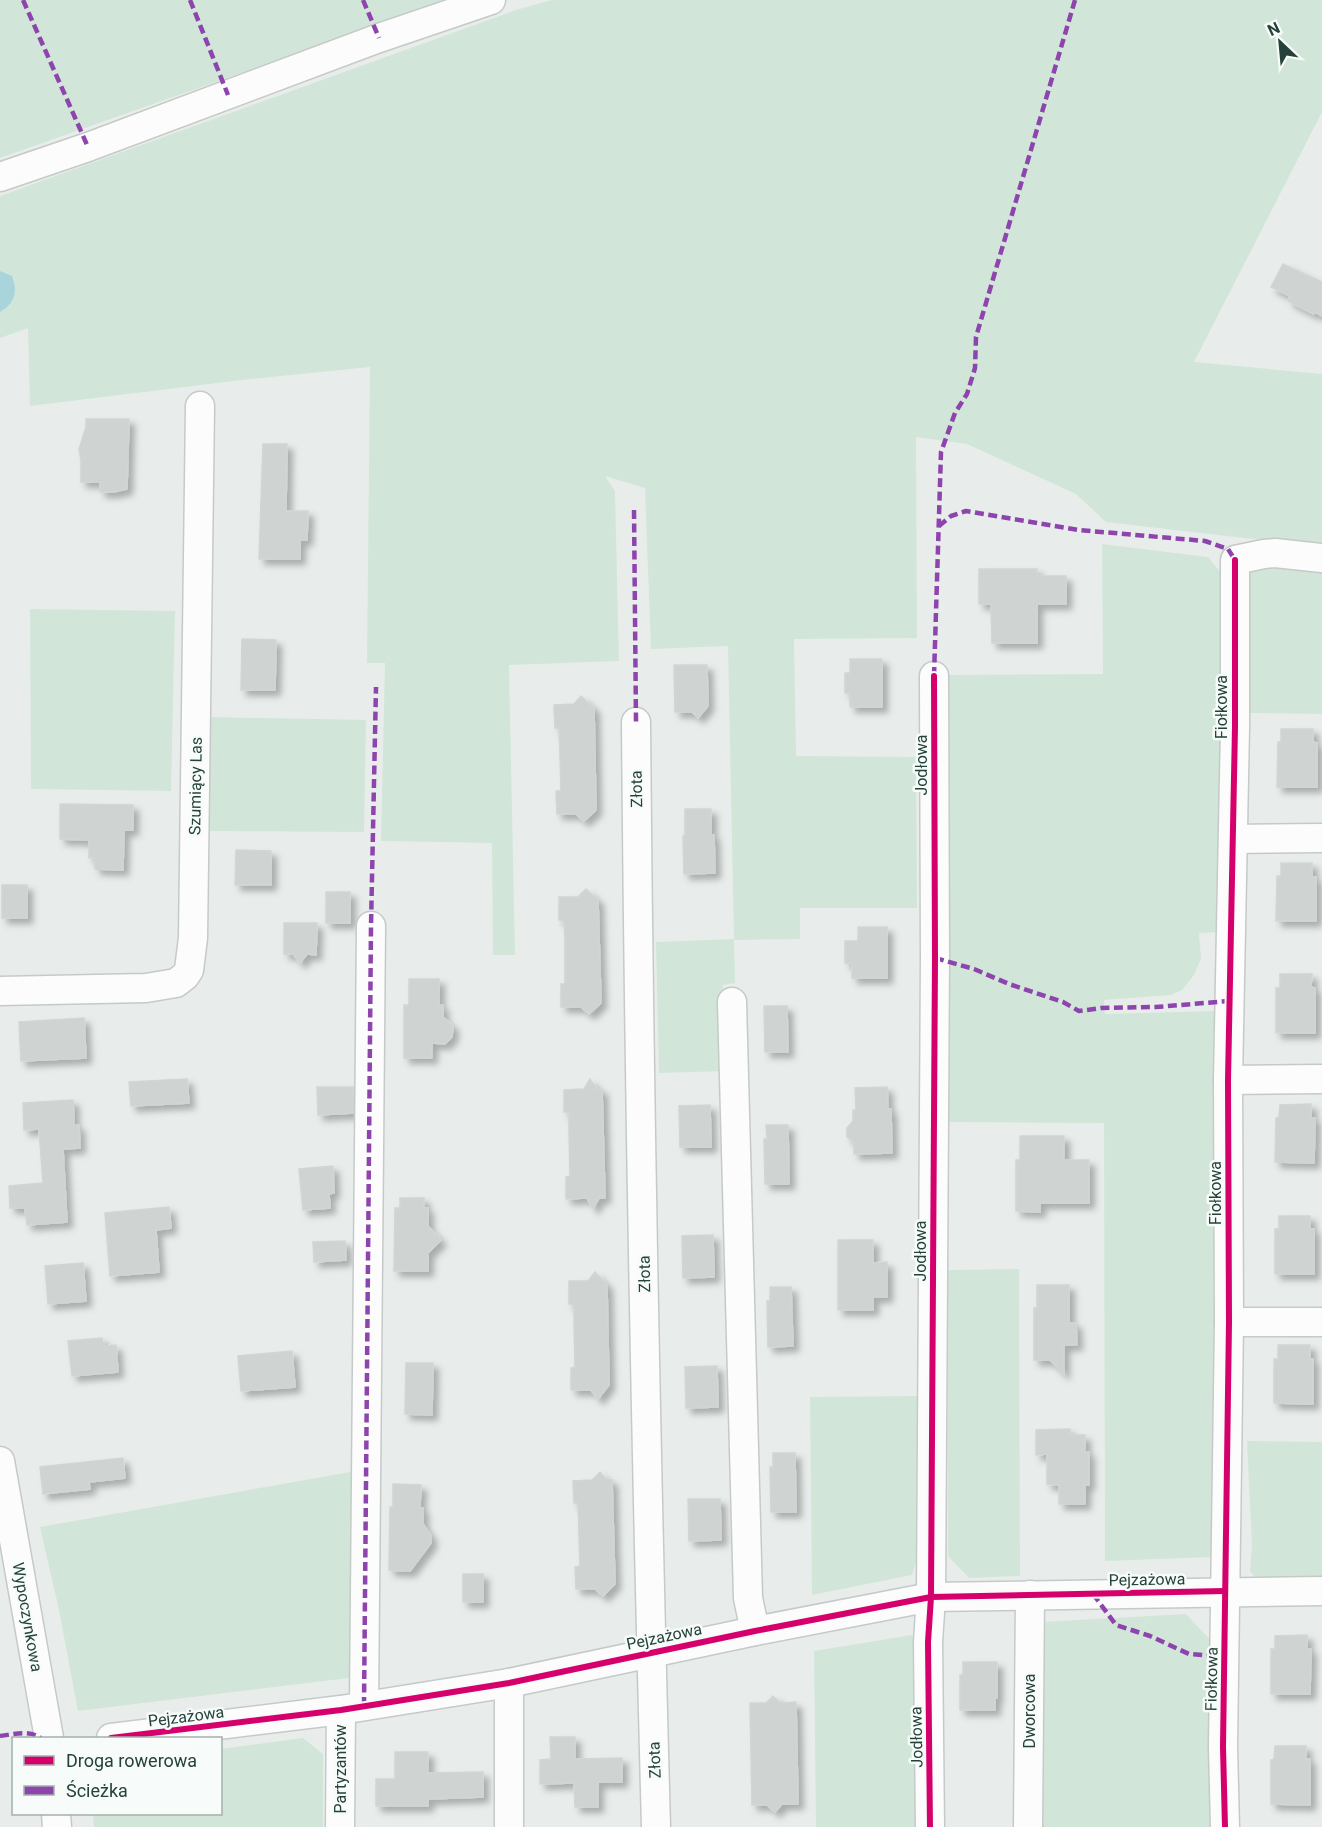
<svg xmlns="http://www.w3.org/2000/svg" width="1322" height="1827" font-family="Roboto,sans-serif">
<defs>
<filter id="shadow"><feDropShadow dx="5.5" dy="5.5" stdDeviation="3" flood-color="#0004"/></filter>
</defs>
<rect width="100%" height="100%" fill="#e8edeb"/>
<g fill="#d1e6d8">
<polygon points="0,0 448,0 0,158"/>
<polygon points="552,0 1322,0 1322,112 1194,362 1322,374 1322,547 1106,522 1076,494 967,444 916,437 917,638 794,639 796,756 916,757 917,908 800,908 800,939 734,940 735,983 723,985 725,1071 659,1073 656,942 734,939 728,646 651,649 645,488 605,476 615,491 619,661 509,665 515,955 493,955 492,843 381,841 385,663 367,663 370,367 242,380 30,406 28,328 0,338 0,196 516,10"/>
<polygon points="1102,544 1208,557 1223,575 1219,932 1199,933 1201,959 1194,975 1182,990 1171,995 1104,1000 1105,1014 1217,1011 1214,1557 1105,1561 1104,1123 948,1122 947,675 1103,674"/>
<polygon points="1250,563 1322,570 1322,714 1250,713"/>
<polygon points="30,609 175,611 171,791 31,789"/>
<polygon points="210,717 366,720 364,832 209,831"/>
<polygon points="1019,1269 1020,1576 969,1578 948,1556 948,1270"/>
<polygon points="919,1396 919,1552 912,1575 812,1595 810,1397"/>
<polygon points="1247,1441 1322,1442 1322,1584 1258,1581 1250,1571 1252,1547"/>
<polygon points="356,1471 349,1678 78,1711 59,1610 40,1527"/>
<polygon points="1186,1614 1214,1644 1213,1827 1039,1827 1042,1622"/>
<polygon points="912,1635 919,1653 921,1827 816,1827 814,1651"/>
<polygon points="303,1738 323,1754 323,1827 94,1827 93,1814 220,1814 221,1749"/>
</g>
<path fill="#a9d4db" d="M 0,271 L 12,276 C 18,292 15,303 0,312 Z"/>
<g fill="#cfd4d2" stroke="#d1d6d4" stroke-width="1.5" filter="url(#shadow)">
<polygon points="1283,264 1322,282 1322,316 1315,312 1314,314 1288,301 1290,296 1271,287"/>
<polygon points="86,419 129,419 127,489 114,492 100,492 100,482 81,482 81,460 79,449 86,427"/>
<polygon points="263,444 287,444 286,511 308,511 307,540 300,540 300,559 259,559"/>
<polygon points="979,569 1037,569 1037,576 1066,576 1066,604 1037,604 1037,643 992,643 991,604 979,604"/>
<polygon points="242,639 276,640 275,690 241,690"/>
<polygon points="850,659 882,659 882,707 850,707 850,693 845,693 845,673 850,673"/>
<polygon points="674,665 707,665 708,706 698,718 692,712 675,712"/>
<polygon points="581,696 594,708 596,810 584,821 576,814 557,814 556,791 561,791 560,755 559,728 555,728 554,705 574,704"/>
<polygon points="1281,729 1313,729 1313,742 1317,743 1317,787 1277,787 1278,742 1281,742"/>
<polygon points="60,804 133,805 133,830 124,830 123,870 95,869 95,858 89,858 89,840 60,839"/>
<polygon points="685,809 711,809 711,835 714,835 715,873 684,874 683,836 685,836"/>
<polygon points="236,850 271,851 271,885 235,885"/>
<polygon points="1281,863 1312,863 1312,877 1316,877 1316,921 1276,921 1277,876 1281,876"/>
<rect x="2" y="885" width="25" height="33"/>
<polygon points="586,889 598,900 601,1003 589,1014 581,1007 561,1007 561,984 565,984 565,939 564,921 559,920 559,897 578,897"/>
<rect x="326" y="892" width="24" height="31"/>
<polygon points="284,923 317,923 316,955 307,954 300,963 293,954 284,954"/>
<polygon points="858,927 887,927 887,978 852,978 852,963 845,963 845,941 858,941"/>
<polygon points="1280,974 1312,974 1311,987 1315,988 1315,1033 1276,1033 1276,988 1280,988"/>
<polygon points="409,979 439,979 439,1006 443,1005 443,1017 453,1026 452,1037 445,1044 432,1043 432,1058 404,1058 404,1005 409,1005"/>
<polygon points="764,1006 787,1006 788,1052 765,1052"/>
<polygon points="84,1018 86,1058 21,1061 19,1022"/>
<polygon points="187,1079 189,1103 131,1106 129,1082"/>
<polygon points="590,1079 597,1089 602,1089 605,1198 599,1198 593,1209 587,1198 566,1199 566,1177 570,1176 569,1130 569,1112 564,1112 564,1090 584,1089"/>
<polygon points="317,1087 353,1087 353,1113 318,1115"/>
<polygon points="887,1087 888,1109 891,1109 892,1153 854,1154 854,1142 847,1137 847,1128 853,1121 853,1110 856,1110 855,1088"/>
<polygon points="73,1100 74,1126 79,1125 80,1148 63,1149 67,1222 27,1225 25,1208 10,1208 9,1186 43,1183 39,1129 24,1130 23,1103"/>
<polygon points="1311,1104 1311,1118 1315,1118 1314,1163 1275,1162 1276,1118 1279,1117 1280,1105"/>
<polygon points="710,1105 711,1147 680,1147 679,1106"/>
<polygon points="766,1125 788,1125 789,1184 765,1184 764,1139 767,1139"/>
<polygon points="1020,1136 1064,1136 1064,1160 1089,1160 1089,1203 1040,1203 1040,1212 1016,1211 1016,1160 1020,1160"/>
<polygon points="333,1166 334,1193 329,1194 330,1208 303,1210 299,1169"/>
<polygon points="400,1198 424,1198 424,1208 428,1208 428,1226 441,1240 428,1253 428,1271 394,1271 395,1208 400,1208"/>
<polygon points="169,1207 171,1228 156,1230 159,1272 110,1276 105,1213"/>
<polygon points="1279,1216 1310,1216 1310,1229 1314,1229 1314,1274 1275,1274 1275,1229 1279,1229"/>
<polygon points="713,1235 714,1277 683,1278 682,1236"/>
<polygon points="838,1240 873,1240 873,1263 887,1262 887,1297 873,1297 873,1310 838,1310"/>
<polygon points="345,1241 346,1260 314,1262 313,1242"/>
<polygon points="83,1263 86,1301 48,1304 45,1266"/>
<polygon points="595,1272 607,1285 609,1385 598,1399 591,1390 571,1390 571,1368 575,1367 574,1322 574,1304 569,1304 569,1281 588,1281"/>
<polygon points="1037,1285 1069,1285 1069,1323 1076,1323 1077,1345 1064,1345 1064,1374 1050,1360 1034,1360 1034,1308 1037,1308"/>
<polygon points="770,1287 791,1287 793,1346 768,1347 767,1301 770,1301"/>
<polygon points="102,1338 104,1346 116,1345 118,1372 72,1376 68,1341"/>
<polygon points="1278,1345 1310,1345 1310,1359 1313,1359 1313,1404 1274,1403 1274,1359 1278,1359"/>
<polygon points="292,1351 295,1387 241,1391 238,1356"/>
<polygon points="406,1363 433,1363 432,1415 405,1414"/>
<polygon points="717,1366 718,1407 686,1408 685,1367"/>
<polygon points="1070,1429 1070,1435 1085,1435 1085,1452 1089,1452 1089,1485 1085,1485 1085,1504 1059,1504 1059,1485 1047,1484 1047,1454 1036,1455 1036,1430"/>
<polygon points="773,1453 795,1453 796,1512 771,1512 770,1467 773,1467"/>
<polygon points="123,1458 125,1478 89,1482 90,1489 43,1494 40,1467"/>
<polygon points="600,1472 606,1479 612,1480 615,1584 603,1596 595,1589 576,1589 575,1567 580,1566 578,1503 574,1503 573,1481 592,1480"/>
<polygon points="393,1484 421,1485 420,1508 423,1508 423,1524 431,1536 431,1543 410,1571 389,1570 390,1507 393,1507"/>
<polygon points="688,1499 720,1499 721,1540 689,1541"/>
<rect x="463" y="1574" width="20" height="28"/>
<polygon points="1307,1635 1307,1649 1311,1649 1310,1694 1271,1694 1271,1649 1275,1649 1275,1636"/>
<polygon points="963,1662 997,1662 997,1698 995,1698 995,1710 960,1710 960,1675 963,1675"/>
<polygon points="773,1696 780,1703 796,1702 798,1804 782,1804 775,1812 767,1805 752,1805 750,1703 766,1703"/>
<polygon points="550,1737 575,1737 575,1759 622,1758 622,1782 598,1782 598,1807 575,1807 574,1783 540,1784 540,1760 551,1759"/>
<polygon points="1275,1746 1306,1746 1306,1759 1310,1759 1310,1805 1271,1804 1271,1760 1274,1759"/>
<polygon points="395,1752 428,1752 428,1773 483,1772 483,1797 428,1799 428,1806 376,1806 376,1779 395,1779"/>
</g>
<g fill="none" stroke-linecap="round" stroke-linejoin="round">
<g stroke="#c5cac8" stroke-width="31">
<g id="minor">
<polyline points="0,177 88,147 379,38 491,0"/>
<path d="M 636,722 C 639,1090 646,1459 656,1827"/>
<polyline points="1233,839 1322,838"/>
<polyline points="0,991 146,988 176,983 185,976 189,970 193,938 200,406"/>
<polyline points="732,1002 748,1598 755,1631"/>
<polyline points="1228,1080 1322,1079"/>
<polyline points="1229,1322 1322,1322"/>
<polyline points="0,1461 49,1738"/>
<polyline points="364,1706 371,926"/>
<polyline points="111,1738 341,1710 509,1683 755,1631 931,1597 1322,1591"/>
<polyline points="56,1814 57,1827"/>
<polyline points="340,1827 341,1710"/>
<polyline points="509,1827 509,1683"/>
<polyline points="930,1827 928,1642 931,1597 935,958 934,676"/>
<polyline points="1028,1827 1030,1595"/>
<polyline points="1225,1827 1223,1747 1229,1322 1228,1080 1235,727 1235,560 1264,554 1275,553 1322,558"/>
</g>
</g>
<use href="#minor" stroke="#fcfcfc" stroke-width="28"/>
<g stroke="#8e44ad" stroke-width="4.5" stroke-dasharray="9 4.5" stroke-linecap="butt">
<polyline points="23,0 88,147"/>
<polyline points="190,0 228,95"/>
<polyline points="363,0 379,38"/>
<polyline points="634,510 636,722"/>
<polyline points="939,526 951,516 966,511 1079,530 1205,541 1228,549 1235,560"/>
<polyline points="934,676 941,452 955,413 967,394 975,368 976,337 1075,0"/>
<polyline points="935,958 974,969 1009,984 1063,1002 1079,1011 1101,1008 1156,1007 1229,1001"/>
<polyline points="1093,1594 1116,1625 1150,1636 1189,1654 1225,1657"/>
<polyline points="364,1706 371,926 376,687"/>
<path d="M 0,1736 C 14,1734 29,1730 41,1738"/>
</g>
<g stroke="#f7fbf9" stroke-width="10">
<g id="cycleway">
<polyline points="111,1738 341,1710 509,1683 755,1631 931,1597 1225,1591"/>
<polyline points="930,1827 928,1642 931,1597 935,958 934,676"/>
<polyline points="1225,1827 1223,1747 1229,1322 1228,1080 1235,727 1235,560"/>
</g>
</g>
<use href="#cycleway" stroke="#d6006c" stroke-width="6"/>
</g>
<g text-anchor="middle" stroke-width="5" stroke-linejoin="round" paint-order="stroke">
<g font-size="16" fill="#24423a" stroke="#f7fbf9">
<text transform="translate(1221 707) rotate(-90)" y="6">Fiołkowa</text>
<text transform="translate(921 765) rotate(-90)" y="6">Jodłowa</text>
<text transform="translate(195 786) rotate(-89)" y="6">Szumiący Las</text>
<text transform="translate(636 789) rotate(-91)" y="6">Złota</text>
<text transform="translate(1215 1193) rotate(-90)" y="6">Fiołkowa</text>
<text transform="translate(920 1251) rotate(-90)" y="6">Jodłowa</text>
<text transform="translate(644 1274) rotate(-91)" y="6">Złota</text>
<text transform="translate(1147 1579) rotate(-1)" y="6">Pejzażowa</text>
<text transform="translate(28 1617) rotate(80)" y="6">Wypoczynkowa</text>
<text transform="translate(664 1636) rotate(-12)" y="6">Pejzażowa</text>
<text transform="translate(1211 1679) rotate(-89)" y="6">Fiołkowa</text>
<text transform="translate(1029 1711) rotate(-90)" y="6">Dworcowa</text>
<text transform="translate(186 1716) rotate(-7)" y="6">Pejzażowa</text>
<text transform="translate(916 1737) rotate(-91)" y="6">Jodłowa</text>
<text transform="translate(654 1760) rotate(-92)" y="6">Złota</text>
<text transform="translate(340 1769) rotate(-90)" y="6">Partyzantów</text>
</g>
</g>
<rect x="12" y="1737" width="210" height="78" fill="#f7fbf9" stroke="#a3b1ad" stroke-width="1.5"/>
<rect x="24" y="1756" width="30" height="9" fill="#d6006c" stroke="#a3b1ad" stroke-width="1.5"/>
<text x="66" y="1767" font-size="18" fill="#24423a">Droga rowerowa</text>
<rect x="24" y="1786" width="30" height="9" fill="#8e44ad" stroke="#a3b1ad" stroke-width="1.5"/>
<text x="66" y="1797" font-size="18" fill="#24423a">Ścieżka</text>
<g transform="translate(1280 42) rotate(334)" stroke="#f7fbf9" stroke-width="4.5" paint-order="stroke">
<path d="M0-4.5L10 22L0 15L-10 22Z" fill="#24423a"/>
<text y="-9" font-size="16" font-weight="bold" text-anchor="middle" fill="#24423a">N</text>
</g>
</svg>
